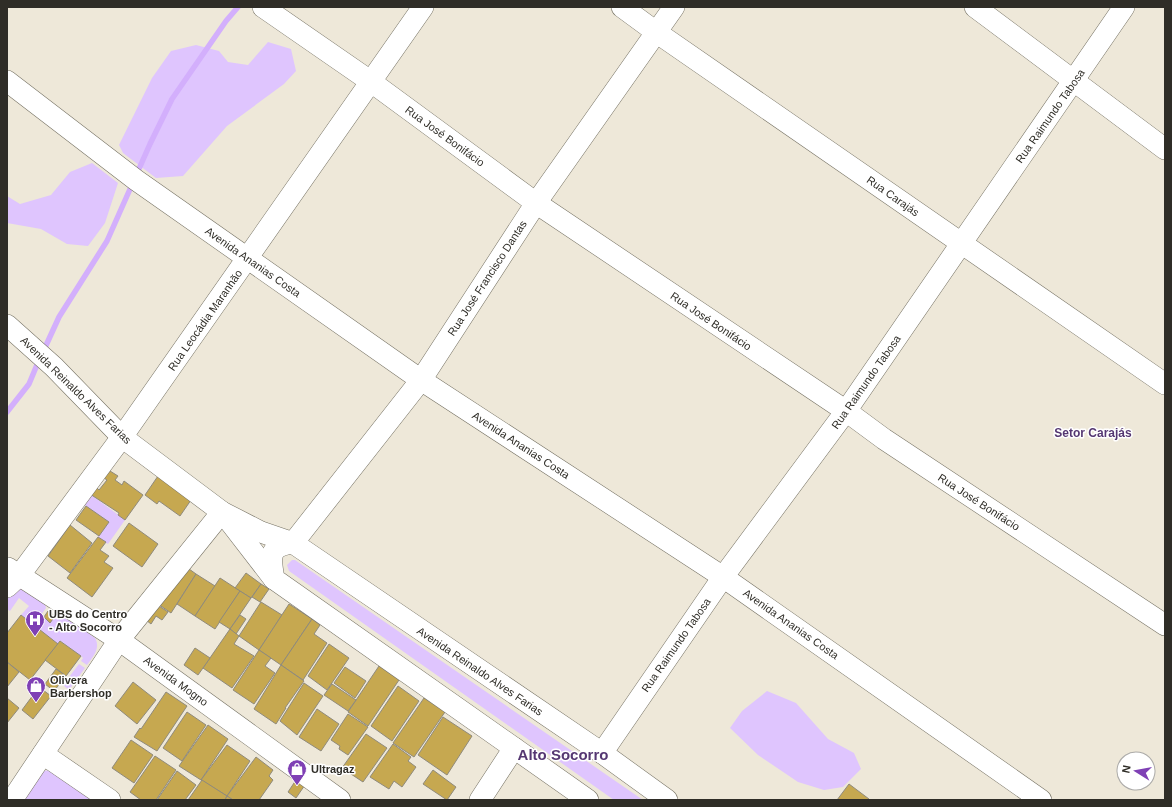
<svg xmlns="http://www.w3.org/2000/svg" width="1172" height="807" font-family="Helvetica,sans-serif">
<rect width="100%" height="100%" fill="#eee8d9"/>
<g fill="#dfc5fe">
<polygon points="268,42 291,49 296,71 284,84 227,126 183,176 156,178 123,153 119,145 152,78 171,51 196,45 219,51 228,62 248,65"/>
<polygon points="92,163 118,183 105,223 88,246 67,244 41,229 7,223 7,196 20,204 51,195 70,172"/>
<polygon points="90,494 125,520 108,544 98,537 109,522 83,504"/>
<polygon points="292,560 295,560 643,800 614,800 289,571 287,565"/>
<path d="M 17,582 L 45,604 L 46,608 L 41,615 L 50,622 L 56,615 L 61,613 L 95,638 C 101,648 93,657 87,665 L 81,661 L 83,658 L 81,656 L 61,641 L 58,644 L 21,615 L 29,606 L 19,598 L 10,611 L 7,609 L 7,595 Z"/>
<polygon points="79,664 85,668 69,690 63,685"/>
<polygon points="767,691 796,703 828,739 854,753 861,769 843,787 824,790 798,782 758,755 730,728 742,711"/>
<polygon points="50,770 95,800 19,800 37,772"/>
</g>
<g fill="none" stroke-linecap="round" stroke-linejoin="round">
<g stroke="#d3affc" stroke-width="5.5">
<polyline points="43,352 59,317 107,241 150,144 172,99 226,21 238,7"/>
<polyline points="7,412 29,384 39,360"/>
</g>
</g>
<g fill="#c6a850" stroke="#8f8a7c">
<polygon points="110,471 118,476 115,480 122,485 124,481 143,495 125,520 118,515 119,513 90,494 95,486 99,490 107,480 104,478"/>
<polygon points="158,476 191,500 180,516 159,501 157,504 145,495"/>
<polygon points="86,506 109,522 99,536 76,520"/>
<polygon points="129,523 158,544 142,567 113,546"/>
<polygon points="70,525 92,543 70,573 48,556"/>
<polygon points="98,537 106,542 100,550 109,556 104,562 113,568 92,597 67,578"/>
<polygon points="185,566 196,574 171,613 158,604"/>
<polygon points="246,573 261,584 251,598 235,588"/>
<polygon points="196,574 215,586 195,616 177,604"/>
<polygon points="220,578 240,591 215,629 195,616"/>
<polygon points="261,584 269,589 260,602 252,597"/>
<polygon points="240,591 251,598 230,629 219,622"/>
<polygon points="261,602 282,615 259,650 239,636"/>
<polygon points="156,604 168,612 162,620 156,616 151,624 146,620"/>
<polygon points="289,604 312,619 281,665 259,650"/>
<polygon points="48,611 55,616 50,623 44,617"/>
<polygon points="21,615 58,644 30,680 7,662 7,633"/>
<polygon points="240,615 246,619 236,634 230,629"/>
<polygon points="312,619 320,625 314,634 327,643 303,680 281,665"/>
<polygon points="230,629 239,636 234,644 254,656 232,688 203,668"/>
<polygon points="60,641 81,656 66,676 45,660"/>
<polygon points="329,644 349,658 327,690 308,676"/>
<polygon points="195,648 210,658 198,675 184,665"/>
<polygon points="259,650 271,658 265,666 275,673 254,704 233,690"/>
<polygon points="7,662 19,672 7,687"/>
<polygon points="281,665 304,681 285,708 286,708 276,724 254,709"/>
<polygon points="379,666 399,680 368,726 348,712"/>
<polygon points="345,667 366,681 355,698 334,683"/>
<polygon points="56,669 66,676 54,691 45,684"/>
<polygon points="133,682 156,700 137,724 115,706"/>
<polygon points="304,683 323,696 297,735 280,721"/>
<polygon points="332,684 356,700 348,711 324,695"/>
<polygon points="398,686 419,701 392,741 371,726"/>
<polygon points="39,687 51,696 33,719 22,710"/>
<polygon points="166,692 187,706 157,751 134,737 140,728 141,729"/>
<polygon points="7,698 19,708 7,723"/>
<polygon points="424,698 445,712 414,757 393,743"/>
<polygon points="317,709 339,724 321,751 299,737"/>
<polygon points="187,712 206,725 182,761 163,748"/>
<polygon points="348,714 368,727 348,755 339,749 340,746 331,740"/>
<polygon points="443,717 472,736 447,775 418,755"/>
<polygon points="208,725 228,739 201,780 179,766"/>
<polygon points="366,734 387,748 363,782 342,768"/>
<polygon points="131,740 153,755 134,783 112,768"/>
<polygon points="393,744 411,757 408,761 416,767 402,787 394,781 389,789 370,777"/>
<polygon points="227,745 250,761 227,796 201,780"/>
<polygon points="155,756 176,770 156,800 141,800 130,792"/>
<polygon points="256,757 273,770 269,776 273,780 259,800 233,800 227,796"/>
<polygon points="433,770 456,787 447,800 423,784"/>
<polygon points="177,771 196,785 185,800 157,800"/>
<polygon points="298,777 307,782 296,798 288,792"/>
<polygon points="202,780 227,796 225,800 188,800"/>
<polygon points="849,784 869,799 868,800 837,800"/>
<polygon points="227,796 233,800 225,800"/>
</g>
<g fill="none" stroke-linecap="round" stroke-linejoin="round">
<g stroke="#767264" stroke-width="22">
<g id="minor">
<polyline points="263,7 370,81 536,203 846,411 884,439 1165,625"/>
<polyline points="622,7 656,32 1165,384"/>
<polyline points="975,7 1165,149"/>
<polyline points="7,81 136,180 421,380 723,577 1041,800"/>
<polyline points="7,325 54,367 122,437 222,512 261,532 293,543 421,380 536,203 674,7"/>
<polyline points="227,518 274,579"/>
<polyline points="8,568 119,640 340,800"/>
<polyline points="7,587 19,576 122,437 423,7"/>
<polyline points="602,753 723,577 846,411 1124,7"/>
<polyline points="43,754 110,800"/>
<polyline points="12,800 119,640 222,512"/>
<polyline points="480,800 514,748"/>
<path d="M 588,800 L 274,579 C 270,557 268,546 293,543 L 602,753 L 667,800"/>
</g>
</g>
<use href="#minor" stroke="#fff" stroke-width="21"/>
</g>
<defs>
<g id="hospital-pin" transform="scale(1)"><path d="M0 17L-7.5 6A9.5 9.5 0 1 1 7.5 6Z" fill="#7f40b5" stroke="#fff"/><path d="M-5-5h3v3.5h4V-5h3V5h-3V1.5h-4V5h-3Z" fill="#fff"/></g>
<g id="shop-pin" transform="scale(1)"><path d="M0 17L-7.5 6A9.5 9.5 0 1 1 7.5 6Z" fill="#7f40b5" stroke="#fff"/><path d="M-5-2.5h2.3a2.7 3.5 0 0 1 5.4 0H5L5.5 6h-11ZM-1.5-2.5h3a1.5 2.3 0 0 0-3 0Z" fill="#fff"/></g>
</defs>
<g fill-rule="evenodd">
<use href="#hospital-pin" x="35" y="620"/>
<use href="#shop-pin" x="36" y="686"/>
<use href="#shop-pin" x="297" y="769"/>
</g>
<g text-anchor="middle" stroke-width="3" stroke-linejoin="round" paint-order="stroke">
<g font-size="11" fill="#2f2d27" stroke="#fff">
<text transform="translate(1050 116) rotate(-55)" y="4">Rua Raimundo Tabosa</text>
<text transform="translate(445 136) rotate(36)" y="4">Rua José Bonifácio</text>
<text transform="translate(893 196) rotate(35)" y="4">Rua Carajás</text>
<text transform="translate(253 262) rotate(35)" y="4">Avenida Ananias Costa</text>
<text transform="translate(487 278) rotate(-57)" y="4">Rua José Francisco Dantas</text>
<text transform="translate(205 320) rotate(-55)" y="4">Rua Leocádia Maranhão</text>
<text transform="translate(711 321) rotate(34)" y="4">Rua José Bonifácio</text>
<text transform="translate(866 382) rotate(-55)" y="4">Rua Raimundo Tabosa</text>
<text transform="translate(76 390) rotate(44)" y="4">Avenida Reinaldo Alves Farias</text>
<text transform="translate(521 445) rotate(33)" y="4">Avenida Ananias Costa</text>
<text transform="translate(979 502) rotate(33)" y="4">Rua José Bonifácio</text>
<text transform="translate(791 624) rotate(35)" y="4">Avenida Ananias Costa</text>
<text transform="translate(676 645) rotate(-55)" y="4">Rua Raimundo Tabosa</text>
<text transform="translate(480 671) rotate(34)" y="4">Avenida Reinaldo Alves Farias</text>
<text transform="translate(176 681) rotate(36)" y="4">Avenida Mogno</text>
</g>
<g font-size="11" font-weight="bold" fill="#2f2d27" stroke="#fff" text-anchor="start">
<text x="49" y="618">UBS do Centro<tspan x="49" dy="13">- Alto Socorro</tspan></text>
<text x="50" y="684">Olivera<tspan x="50" dy="13">Barbershop</tspan></text>
<text x="311" y="773">Ultragaz</text>
</g>
<g font-size="12" font-weight="bold" fill="#553772" stroke="#fff">
<text x="1093" y="437">Setor Carajás</text>
</g>
<g font-size="15" font-weight="bold" fill="#553772" stroke="#fff">
<text x="563" y="760">Alto Socorro</text>
</g>
</g>
<rect width="1172" height="807" fill="none" stroke="#2f2d27" stroke-width="16"/>
<g transform="translate(1136 771) rotate(281)"><circle r="19" fill="#ffffff" stroke="#acaba9"/>
<path d="M0-3L7 15L0 10L-7 15Z" fill="#7f40b5"/>
<text y="-6" font-size="11" font-weight="bold" text-anchor="middle" fill="#2f2d27">N</text>
</g>
</svg>
